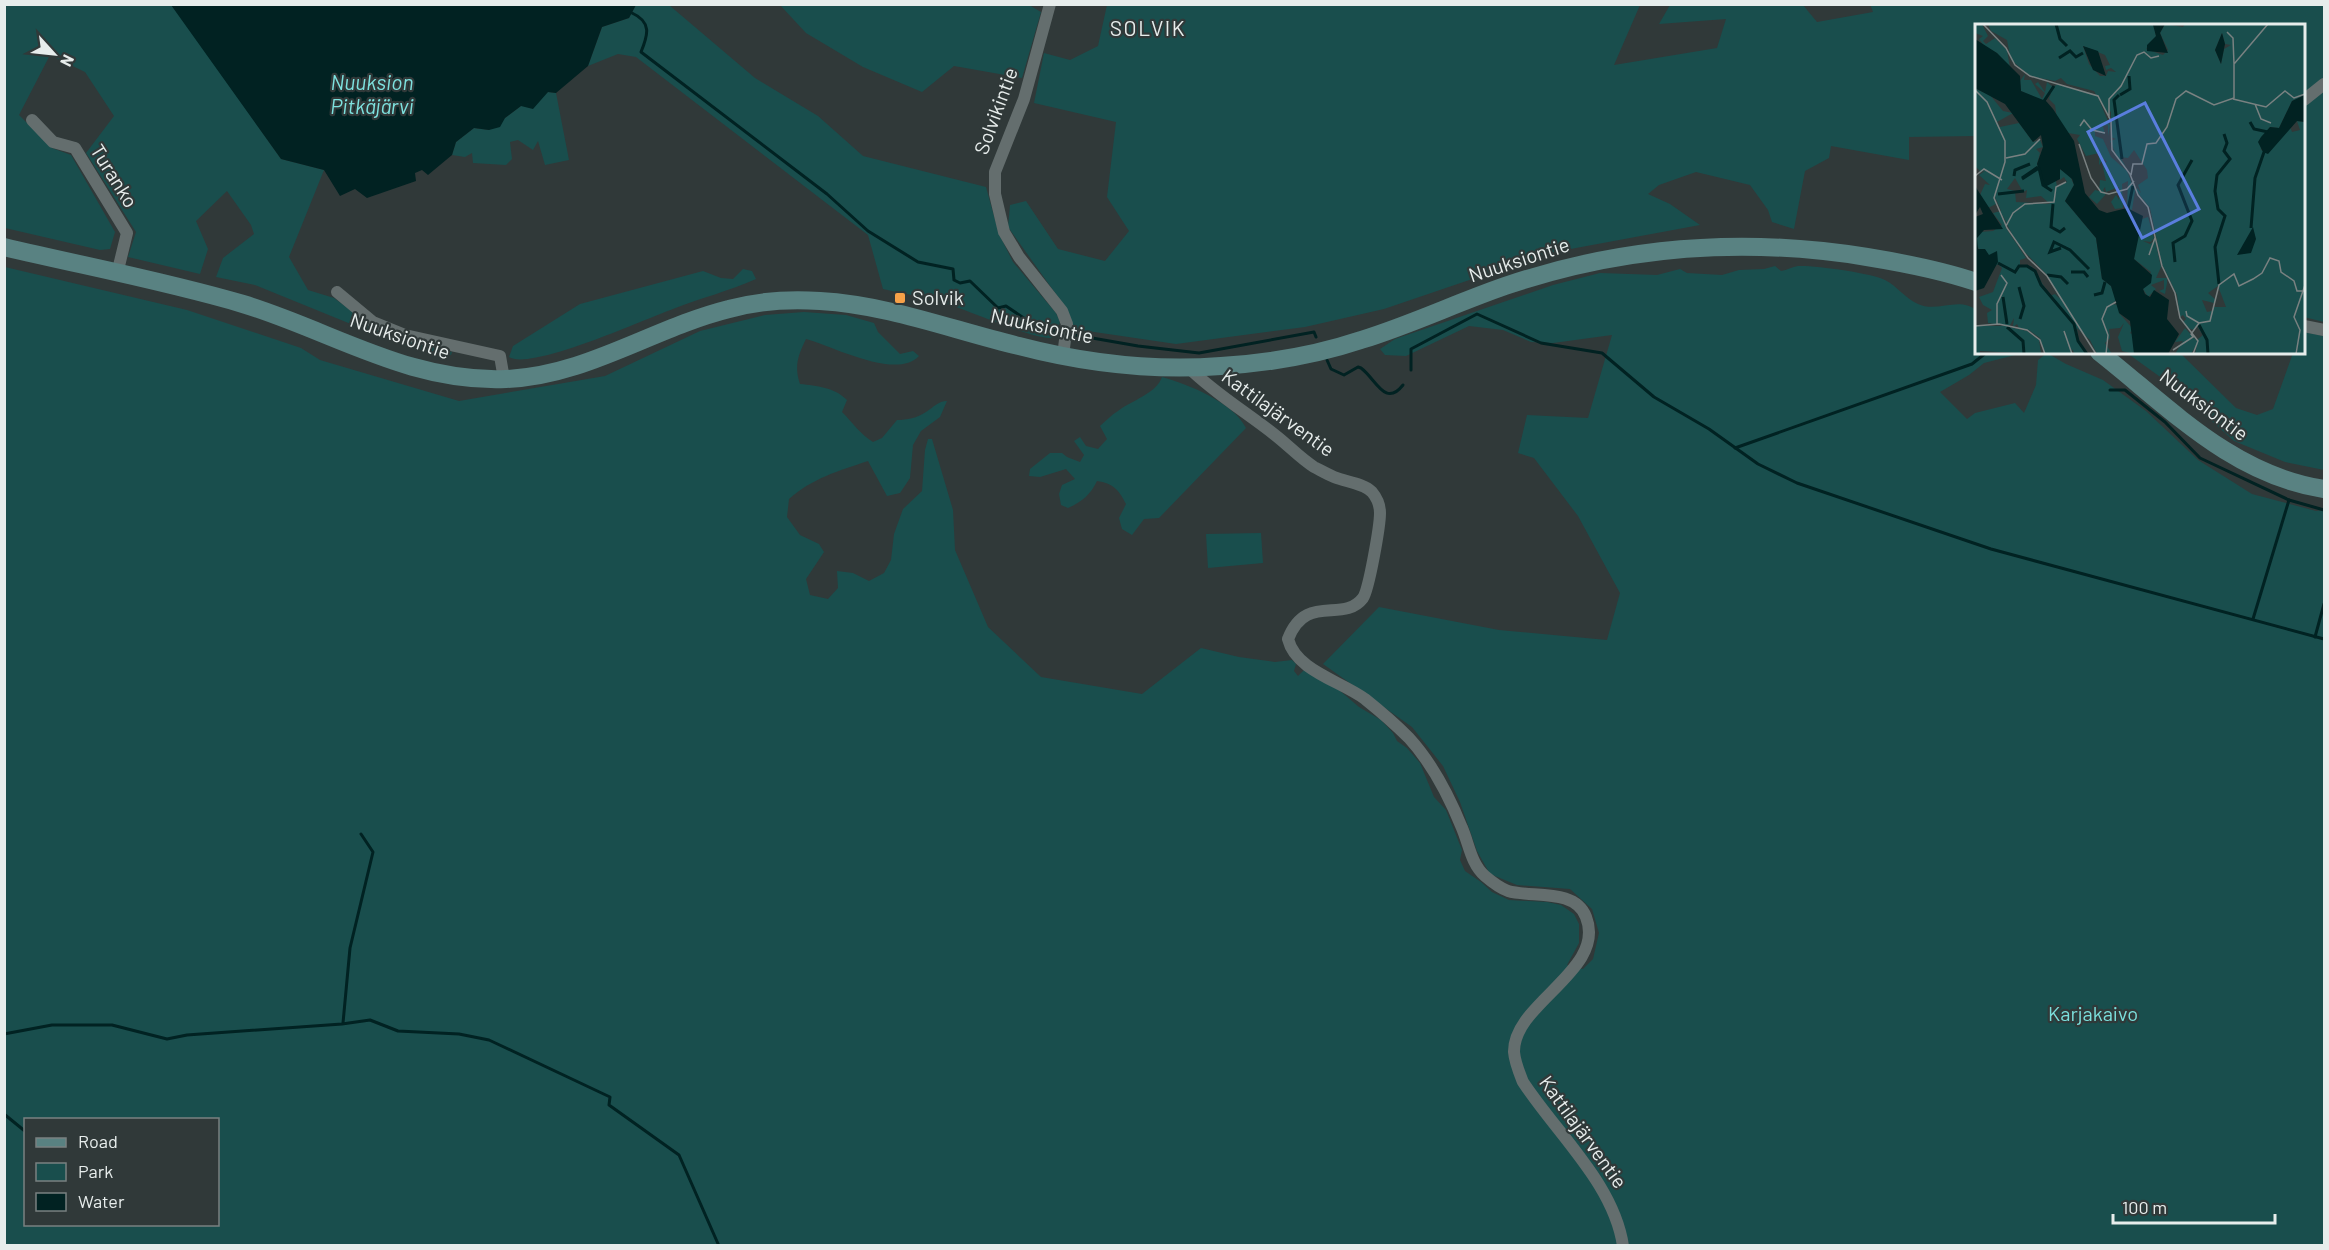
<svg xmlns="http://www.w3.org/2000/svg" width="2329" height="1250" font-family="Barlow,sans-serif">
<rect width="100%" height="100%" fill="#303939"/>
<g fill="#194e4d" fill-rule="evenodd">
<polygon points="1870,4 2324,5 2324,322 2304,317 2304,26 1976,26 1976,136 1909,137 1909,160 1831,146 1829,158 1805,171 1794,229 1772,222 1768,210 1750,185 1696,172 1659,185 1648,194 1670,204 1700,225 1549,253 1384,309 1305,327 1176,344 1074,329 1063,304 1008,227 1010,205 1026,201 1058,249 1105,261 1129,231 1107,197 1116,122 1034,103 1044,53 1070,60 1098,46 1107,5 1640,5 1614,65 1717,48 1726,19 1659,24 1670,5 1803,5 1817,22 1873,12"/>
<polygon points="5,5 171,5 174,7 281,159 324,170 289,257 308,290 334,298 372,326 404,338 452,352 451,355 414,349 400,344 255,285 216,277 223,258 254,234 251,225 227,191 196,221 208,249 200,274 128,257 136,232 86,153 114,116 85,72 50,55 19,115 52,148 71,155 115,232 110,249 100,250 5,228"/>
<path d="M 636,5 L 669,5 L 755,78 L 818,116 L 863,156 L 986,187 L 999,234 L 1013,262 L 1056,313 L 1060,322 L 1054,338 C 1034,340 971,311 947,304 C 926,297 904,294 883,289 L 868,235 L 636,57 L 618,54 L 588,66 L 602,27 L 629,18 Z"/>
<polygon points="1029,5 1041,12 1022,78 954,66 922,92 863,67 806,33 780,5"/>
<polygon points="548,92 556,93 569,160 545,165 538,141 533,150 518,140 510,142 512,159 506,165 473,163 472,153 465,157 452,155 456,142 474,128 489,130 521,106"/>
<path d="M 1775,266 L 1781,271 C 1787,270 1792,267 1798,266 C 1813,265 1872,273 1885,280 C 1897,286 1906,299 1918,304 C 1937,313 1959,296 1976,310 L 1976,352 L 2023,353 L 1984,363 L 1969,375 L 1940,392 L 1967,419 L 1975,413 L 2015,403 L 2024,413 L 2036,385 L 2038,360 L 2047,353 L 2066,364 L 2103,380 L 2146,411 L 2198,460 L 2252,494 L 2316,511 L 2324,510 L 2324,1245 L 5,1246 L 5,267 L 187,310 L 301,348 L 320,360 L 459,401 L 605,376 L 700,331 L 765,315 L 804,312 L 846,315 L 874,323 L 878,332 L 900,354 L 913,351 L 919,356 C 896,380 835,347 806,339 C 798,355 794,367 800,384 C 817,386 834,387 847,400 L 842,412 C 852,422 861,435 873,442 L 882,438 L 897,420 C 907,420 917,418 926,412 C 934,407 938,401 947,401 L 940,417 L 921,431 L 913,445 L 910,478 L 900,493 L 887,496 L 868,461 C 838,471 813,478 789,499 L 787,517 L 800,535 L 819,544 L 824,552 L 806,579 L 810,595 L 828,599 L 838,588 L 837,571 L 853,573 L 869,581 L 884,573 L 891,560 L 894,534 L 903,509 L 922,491 L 925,450 L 928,439 L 932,439 L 953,510 L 955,550 L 988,627 L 1041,677 L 1142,694 L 1201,648 L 1239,657 L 1275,662 L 1292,660 L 1296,664 L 1294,671 L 1298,676 L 1304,670 L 1339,690 L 1359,707 L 1381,720 L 1393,733 L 1397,741 L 1407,748 L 1420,763 L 1434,797 L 1446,810 L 1462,850 L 1460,860 L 1465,871 L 1481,882 L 1492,892 L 1509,900 L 1547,902 L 1561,905 L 1574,914 L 1579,924 L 1579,943 L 1567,965 L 1583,969 L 1593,959 L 1599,933 L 1592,909 L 1570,889 L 1517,885 L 1490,874 L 1477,851 L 1460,802 L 1443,766 L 1412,727 L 1323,664 L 1379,607 L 1499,630 L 1607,640 L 1620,593 L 1578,516 L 1534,458 L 1518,453 L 1527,415 L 1588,418 L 1612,335 L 1553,343 L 1531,342 L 1503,330 L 1469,326 L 1406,356 L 1385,355 L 1380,349 L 1395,339 L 1553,285 L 1600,273 L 1657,275 L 1680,269 L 1687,273 L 1722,275 L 1739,270 L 1764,269 ZM 26,1120 L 218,1120 L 218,1224 L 26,1224 Z"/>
<path d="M 743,269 L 752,271 L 756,279 C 729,291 701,298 673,309 C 645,319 531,371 509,357 L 513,346 L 580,304 L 703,271 L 721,278 L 733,279 Z"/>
<polygon points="2304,332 2324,336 2324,470 2285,462 2234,441 2170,384 2127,353 2180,353 2236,408 2257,415 2273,409 2293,353 2304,352"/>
<path d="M 1162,377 C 1188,384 1234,403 1246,428 L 1159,518 L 1144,519 L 1132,535 L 1122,529 L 1119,518 L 1126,504 C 1119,490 1113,483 1097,481 C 1090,495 1083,501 1068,508 L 1061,505 L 1059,494 L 1062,485 L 1075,479 L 1066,469 L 1040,477 L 1029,476 L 1030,469 L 1050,453 L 1062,453 L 1067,457 L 1080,462 L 1084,455 L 1074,441 L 1080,437 L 1086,446 L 1098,449 L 1107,439 L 1100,426 C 1106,421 1111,415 1118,411 C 1132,400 1156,394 1162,377 Z"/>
<polygon points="1261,533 1263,563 1208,568 1206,534"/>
</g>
<polygon fill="#012222" points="171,5 636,4 636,5 629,18 602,27 588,66 556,93 548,92 533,109 521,106 505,118 500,127 489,130 474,128 456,142 452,155 428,175 422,170 415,173 416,181 367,198 355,189 340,196 324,170 281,159"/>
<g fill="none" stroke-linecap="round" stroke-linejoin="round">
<g stroke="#012222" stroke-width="3">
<path d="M 632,13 C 652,22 648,35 641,52 L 827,194 L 868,231 L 918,262 L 953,269 L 954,280 L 960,283 L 970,281 L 998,308 L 1006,306 L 1037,327 L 1056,331"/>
<polyline points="1075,335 1138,346 1199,353 1314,332 1316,337"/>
<path d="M 1327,360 L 1331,369 L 1344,375 L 1358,367 L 1361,368 C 1376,379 1385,408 1403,385"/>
<polyline points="1411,370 1411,349 1477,314 1541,343 1602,353 1654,397 1709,429 1758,464 1797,483 1991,549 2324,639"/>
<polyline points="2110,390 2125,390 2165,422 2200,458 2289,500 2324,510"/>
<polyline points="1735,448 1972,364 1987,352"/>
<polyline points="2253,619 2289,500"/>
<polyline points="2315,637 2324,604"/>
<polyline points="343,1023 350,948 373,852 361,834"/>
<polyline points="4,1034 52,1025 112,1025 167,1039 187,1035 342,1024 370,1020 398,1031 459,1034 489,1040 610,1097 609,1105 679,1155 719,1246"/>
<polyline points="4,1114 26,1132"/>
</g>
<g stroke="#646e6e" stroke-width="12">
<polyline points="1050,4 1024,99 995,172 995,194 1004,232 1019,257 1062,311 1067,324 1063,356"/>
<polyline points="2304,100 2324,84"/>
<polyline points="32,120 53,142 75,148 127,233 117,274"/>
<polyline points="337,292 373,322 405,335 500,356 504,379"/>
<polyline points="2304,326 2324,330"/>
<path d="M 1188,367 C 1214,393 1246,412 1275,435 C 1288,445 1300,458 1314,467 C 1320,470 1327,474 1334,477 C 1346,482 1363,483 1372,492 C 1377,498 1380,506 1380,513 C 1380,526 1369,589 1363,598 C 1343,624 1306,592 1288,639 C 1296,671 1341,681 1365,699 C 1380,711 1395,724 1409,738 C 1432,763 1449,796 1462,828 C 1469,844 1471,864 1485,876 C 1492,882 1500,888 1508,891 C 1532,898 1575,888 1586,917 C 1607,970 1513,1003 1514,1052 C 1515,1063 1519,1072 1523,1082 C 1557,1134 1614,1184 1623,1246"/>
</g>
<g stroke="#598282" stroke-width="18">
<path d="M 4,247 C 84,266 165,281 243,304 C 332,331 409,383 506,379 C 586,376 653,328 729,309 C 758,301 790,299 820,301 C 889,305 952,330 1019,346 C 1084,363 1154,371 1221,366 C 1269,363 1316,355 1361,340 C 1410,325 1456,303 1505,286 C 1623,246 1744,237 1867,257 C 1904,263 1941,270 1976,282"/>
<path d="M 2099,352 C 2169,407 2232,475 2324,489"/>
</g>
</g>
<rect fill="#f7a148" stroke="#303939" stroke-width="2" x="894" y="292" width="12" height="12" rx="3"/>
<g text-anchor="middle" stroke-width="4.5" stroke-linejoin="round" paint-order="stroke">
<g font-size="20" fill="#e7edec" stroke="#303939">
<text transform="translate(996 111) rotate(-70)" y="7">Solvikintie</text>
<text transform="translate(114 176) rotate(58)" y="7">Turanko</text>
<text transform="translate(1519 260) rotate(-18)" y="7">Nuuksiontie</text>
<text transform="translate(1042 326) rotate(12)" y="7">Nuuksiontie</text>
<text transform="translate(400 336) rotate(19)" y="7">Nuuksiontie</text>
<text transform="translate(2204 405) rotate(37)" y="7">Nuuksiontie</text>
<text transform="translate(1278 413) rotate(36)" y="7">Kattilajärventie</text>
<text transform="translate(1583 1132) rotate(54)" y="7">Kattilajärventie</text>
</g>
<g font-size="20" fill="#e7edec" stroke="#303939" text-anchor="start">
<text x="912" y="305">Solvik</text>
</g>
<g font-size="20" fill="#7bdfdc" stroke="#303939">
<text x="2093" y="1021">Karjakaivo</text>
</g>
<g font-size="21" letter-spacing="1.5" fill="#e7edec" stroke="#303939">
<text x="1148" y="36">SOLVIK</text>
</g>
<g font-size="21" font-style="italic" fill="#7ee2df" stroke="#303939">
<text x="372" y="90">Nuuksion<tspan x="372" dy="24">Pitkäjärvi</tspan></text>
</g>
</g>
<g transform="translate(1975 24)">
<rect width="330" height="330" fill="#303939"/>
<path d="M 0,0 L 7,0 L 13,12 L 8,17 L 11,20 L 20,14 L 32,26 L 35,44 L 22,29 L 10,23 L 4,15 L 8,12 L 0,9 ZM 13,0 L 179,0 L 181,13 L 171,25 L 188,31 L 193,26 L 185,9 L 190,0 L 208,3 L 210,0 L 330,0 L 330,71 L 317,77 L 304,104 L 295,103 L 285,116 L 286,126 L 293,129 L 315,103 L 317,108 L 325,106 L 322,97 L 330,98 L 330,330 L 220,330 L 223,315 L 228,311 L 222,302 L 219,306 L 212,304 L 208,298 L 211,295 L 208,291 L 205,293 L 202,271 L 187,240 L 175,184 L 162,168 L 162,164 L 166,169 L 163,161 L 173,154 L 172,146 L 159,126 L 153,134 L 145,133 L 151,143 L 143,135 L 135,117 L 141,115 L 136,113 L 136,87 L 133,91 L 119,67 L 92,60 L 86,54 L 80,57 L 55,52 L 36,36 L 32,16 L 16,7 ZM 247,9 L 250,20 L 256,21 L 249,25 L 246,40 L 240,26 ZM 108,22 L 130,31 L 135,41 L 130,42 L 131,46 L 136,44 L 141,48 L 133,47 L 131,52 L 125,52 L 114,40 ZM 243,262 L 251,283 L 239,283 L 239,280 L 237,287 L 232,288 L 227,276 L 239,279 L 241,276 L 233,269 ZM 50,50 L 49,56 L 56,56 L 67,75 L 70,69 L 60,60 L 63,58 L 70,68 L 72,58 L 78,63 L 83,60 L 122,71 L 135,102 L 133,112 L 133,101 L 128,102 L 130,110 L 120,107 L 120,112 L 128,115 L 136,133 L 152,147 L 160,167 L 157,186 L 152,184 L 153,157 L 147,160 L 148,184 L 140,185 L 136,178 L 141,171 L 144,176 L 144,163 L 131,168 L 130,163 L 128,166 L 131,170 L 122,180 L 114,173 L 120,166 L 124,167 L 125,156 L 131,157 L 127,139 L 132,138 L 129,135 L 124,141 L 124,129 L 111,132 L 102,115 L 105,111 L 93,109 L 82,95 L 80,81 L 74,75 L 76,69 L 69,78 L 46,67 L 45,57 ZM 1,65 L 15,71 L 28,87 L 38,89 L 22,98 L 25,103 L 44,99 L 58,118 L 65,116 L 68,123 L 61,125 L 65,129 L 62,140 L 70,163 L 80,153 L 82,162 L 92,158 L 89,153 L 85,156 L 84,145 L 94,150 L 99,161 L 90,177 L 121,214 L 127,255 L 136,262 L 141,276 L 137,280 L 144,281 L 144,289 L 158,305 L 155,309 L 159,311 L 159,330 L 147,327 L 143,313 L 149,299 L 145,304 L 134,305 L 135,314 L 130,319 L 137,330 L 122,330 L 115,316 L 102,304 L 103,315 L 113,330 L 100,330 L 97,325 L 97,330 L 70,330 L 65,314 L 54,306 L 44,304 L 42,300 L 38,303 L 39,294 L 34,303 L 52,307 L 64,316 L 66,330 L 5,327 L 5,330 L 0,330 L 0,302 L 32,302 L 13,299 L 12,289 L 17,286 L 8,281 L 4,273 L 18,268 L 27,244 L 23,240 L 18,244 L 2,222 L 2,214 L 5,208 L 18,207 L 27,201 L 18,189 L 26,187 L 20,173 L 21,180 L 13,184 L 5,171 L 10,160 L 15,161 L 4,151 L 11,146 L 6,148 L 0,142 ZM 40,154 L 48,168 L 52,166 L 51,174 L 66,172 L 75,180 L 41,178 L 40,167 L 32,165 ZM 27,190 L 42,220 L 72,251 L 85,275 L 80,270 L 75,272 L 56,242 L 45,242 L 45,236 L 51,234 L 31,204 ZM 173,193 L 179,214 L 176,218 L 168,217 L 175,220 L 180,216 L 186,243 L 181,254 L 192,254 L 192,259 L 190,270 L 184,267 L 189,265 L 189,256 L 176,261 L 181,265 L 173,273 L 168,265 L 176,248 L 159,235 L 163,206 L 167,195 ZM 210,304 L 223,318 L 216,330 L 200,330 L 208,317 L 200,318 Z" fill="#194e4d" fill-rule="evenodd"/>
<path d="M 190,0 L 185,9 L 193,29 L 172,27 L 172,21 L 181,12 L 178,1 ZM 247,9 L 250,20 L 246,40 L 240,26 ZM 0,15 L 22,29 L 45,52 L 46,67 L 71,77 L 78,85 L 99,117 L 110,169 L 124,186 L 132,189 L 152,184 L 168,192 L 159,235 L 177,251 L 176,259 L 168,265 L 170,270 L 175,273 L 179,266 L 194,276 L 192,295 L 204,310 L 193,330 L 159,330 L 155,297 L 144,289 L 136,262 L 127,255 L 121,214 L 90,177 L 99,161 L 97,155 L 85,145 L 85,155 L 70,163 L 62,140 L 68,123 L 66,111 L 58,118 L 30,80 L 0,64 ZM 108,22 L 123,27 L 131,52 L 118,46 ZM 330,71 L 330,98 L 322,97 L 293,130 L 288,128 L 283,118 L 286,113 L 295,103 L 304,104 L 317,77 ZM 0,162 L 28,205 L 9,206 L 2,214 L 3,225 L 10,225 L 14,231 L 22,227 L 23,238 L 9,264 L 0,267 L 0,193 L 8,190 L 5,183 L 0,191 ZM 278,203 L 281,215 L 276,229 L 262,231 Z" fill="#012222"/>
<path fill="none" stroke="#012222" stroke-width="3" d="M 81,0 L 85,15 L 92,22M 84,34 L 95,27 L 101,33 L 108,29M 144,71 L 139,76 L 147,135M 145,71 L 155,65 L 154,52M 69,77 L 79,62M 275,98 L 279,105 L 293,108M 64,144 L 68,161 L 77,167M 39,152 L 40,146 L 55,140M 47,154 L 63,143M 47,155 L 64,144M 23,170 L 49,167M 78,180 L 76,203 L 85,208 L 90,204M 153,185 L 158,162M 276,204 L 280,154 L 289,128M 86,224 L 75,228 L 79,218 L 95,226 L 114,245M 200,238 L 198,219 L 210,212 L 217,197 L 203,161 L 217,136M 23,239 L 40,248 L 44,242 L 52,242 L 60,247 L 66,261 L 99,300 L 103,317 L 112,330M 96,248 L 109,248 L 113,253M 72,251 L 86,253 L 93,260M 244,260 L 240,223 L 250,192 L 243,185 L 240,167 L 242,151 L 255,135 L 249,127 L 252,119 L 249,110M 44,263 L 49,282 L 45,295M 119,271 L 127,269 L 130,258M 28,273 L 32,300M 224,301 L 232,316 L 233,330M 32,303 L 48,317 L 49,330"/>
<path fill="none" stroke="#798181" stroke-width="1.5" d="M 8,0 L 31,24 L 40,41 L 55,52 L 123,72 L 136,97 L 137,126 L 155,150 L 163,171 L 173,183 L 187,242 L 200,269 L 205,294 L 223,317 L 218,330M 252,8 L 258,14 L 259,40M 0,66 L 12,78 L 30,117 L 30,138 L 19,174 L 32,204 L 53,234 L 72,252 L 121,330M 258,75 L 291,83 L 310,67 L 319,74 L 330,70M 280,80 L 286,95 L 296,99M 134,94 L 134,75 L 146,62 L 162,31 L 169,28 L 176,34 L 184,32M 105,102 L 109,96 L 117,106 L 130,109M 104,120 L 116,154 L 126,168 L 134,170 L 152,165 L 159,157M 31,134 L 50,130 L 65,115M 156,151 L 158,140 L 167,140 L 172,120 L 181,119 L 192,103 L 201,75 L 211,67 L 239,81 L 259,74 L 259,40 L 293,0M 0,152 L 9,145 L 27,156M 31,202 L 38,189 L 50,180 L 79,178 L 81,163 L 91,158M 174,231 L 180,214M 211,287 L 212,292 L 224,299M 22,300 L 22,280 L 32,259 L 26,251M 0,302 L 24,300 L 52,306 L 65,316 L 70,330M 89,307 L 97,330M 198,326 L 218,313 L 216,310 L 224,299 L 235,297 L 244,261 L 259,250 L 264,262 L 278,255 L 287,249 L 295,234 L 304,237 L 306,248 L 319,257 L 322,267 L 329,267M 131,330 L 133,311 L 127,295 L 132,283 L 141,278M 321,330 L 325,306 L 319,293 L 330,261"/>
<path fill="#5a7ede" fill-opacity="0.15" stroke="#5a7ede" stroke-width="3" d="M 170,79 L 224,185 L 167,214 L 113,108 Z"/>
<rect width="330" height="330" fill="none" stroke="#e7edec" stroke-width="3"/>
</g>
<rect width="2329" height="1250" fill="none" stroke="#e7edec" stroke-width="12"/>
<rect x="24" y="1118" width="195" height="108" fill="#303939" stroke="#798181" stroke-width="1.5"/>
<rect x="36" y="1138" width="30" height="9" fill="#598282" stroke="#798181" stroke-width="1.5"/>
<text x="78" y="1148" font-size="18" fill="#e7edec">Road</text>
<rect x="36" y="1163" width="30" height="18" fill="#194e4d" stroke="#798181" stroke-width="1.5"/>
<text x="78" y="1178" font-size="18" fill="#e7edec">Park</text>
<rect x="36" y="1193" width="30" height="18" fill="#012222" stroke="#798181" stroke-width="1.5"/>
<text x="78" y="1208" font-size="18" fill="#e7edec">Water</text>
<g transform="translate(54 54) rotate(117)" stroke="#303939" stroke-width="4.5" paint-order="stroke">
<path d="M0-4.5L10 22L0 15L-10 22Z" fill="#e7edec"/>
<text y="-9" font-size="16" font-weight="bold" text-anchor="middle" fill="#e7edec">N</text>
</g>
<path d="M2113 1214v9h162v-9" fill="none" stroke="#e7edec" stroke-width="3"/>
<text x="2122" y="1214" font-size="18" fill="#e7edec" stroke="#303939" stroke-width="4.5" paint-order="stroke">100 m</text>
</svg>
